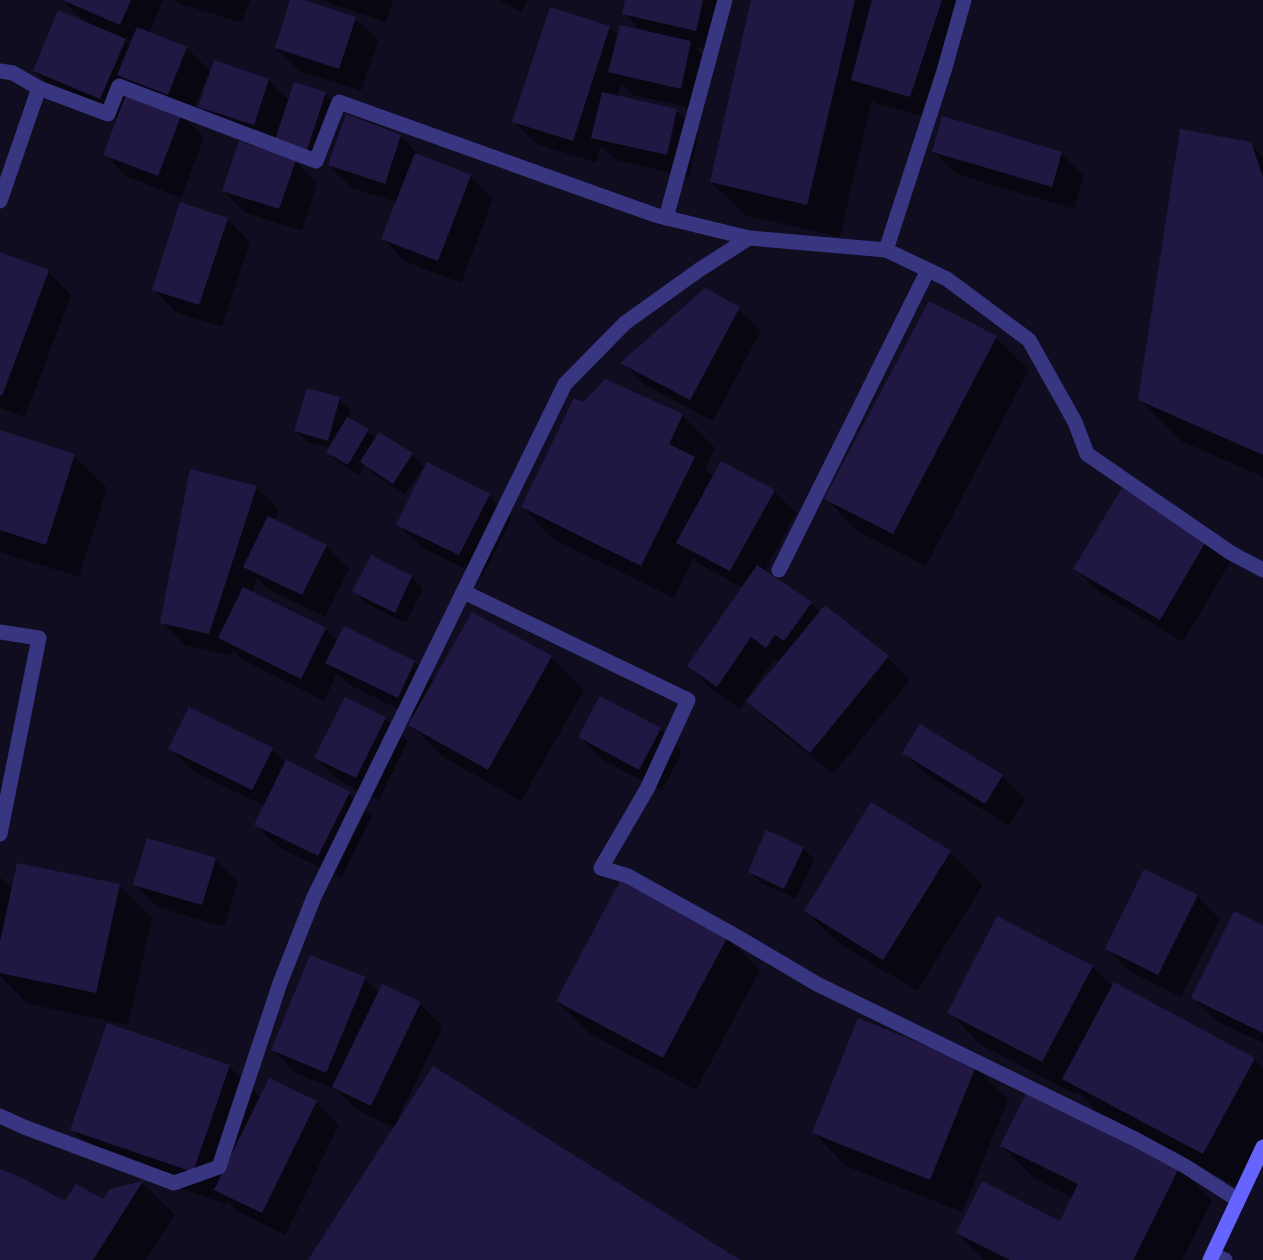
<svg xmlns="http://www.w3.org/2000/svg" width="1263" height="1260" font-family="'Roboto Condensed',sans-serif">
<rect width="100%" height="100%" fill="#100d21"/>
<g fill="#0007" fill-rule="evenodd">
<path d="M 63,0 L 163,0 L 149,33 L 187,48 L 211,72 L 269,80 L 289,101 L 325,94 L 337,105 L 317,164 L 222,129 L 200,106 L 209,78 L 207,77 L 191,117 L 179,112 L 204,137 L 181,198 L 128,177 L 105,155 L 119,119 L 57,93 L 34,70 L 87,24 ZM 123,38 L 132,42 L 131,46 Z"/>
<polygon points="175,0 250,0 242,23 178,3"/>
<polygon points="292,0 299,0 355,18 378,41 361,91 299,71 276,48"/>
<polygon points="319,0 393,0 386,22"/>
<polygon points="498,0 528,0 521,12"/>
<polygon points="626,0 721,0 729,8 719,52 695,47 713,65 703,111 633,95 621,83 617,97 676,111 699,133 689,177 616,160 601,146 596,163 537,144 514,122 609,27 618,36 642,31 624,13"/>
<polygon points="753,0 968,0 971,3 933,119 875,103 872,99 840,237 744,215 711,182"/>
<polygon points="400,136 421,157 471,176 493,199 461,283 406,262 383,239 397,202 352,188 329,165"/>
<polygon points="1250,143 1263,157 1263,477 1181,441 1140,400"/>
<polygon points="933,151 1061,153 1084,176 1074,209 956,174"/>
<polygon points="295,161 317,184 302,231 246,213 223,191"/>
<polygon points="227,219 250,242 222,327 176,312 153,289"/>
<polygon points="0,253 48,272 71,295 25,417 0,408"/>
<polygon points="929,303 996,338 1029,370 926,566 859,532 826,499"/>
<polygon points="739,309 761,331 713,421 645,385 623,363"/>
<polygon points="339,399 351,410 348,419 368,431 376,439 379,434 412,455 424,466 405,494 373,473 365,465 359,475 339,463 328,452 330,448 307,442 296,431"/>
<polygon points="584,404 682,415 715,448 705,469 713,477 774,491 796,513 764,572 811,603 821,613 888,658 910,680 833,774 771,724 748,701 780,663 774,659 740,709 711,689 689,666 743,588 701,565 694,558 674,598 555,540 522,507"/>
<polygon points="0,432 74,456 107,488 79,577 0,552"/>
<polygon points="256,487 279,510 275,521 326,546 349,569 325,617 267,589 257,578 252,594 325,629 338,641 345,628 415,662 434,682 551,658 584,690 521,801 443,757 410,724 414,717 350,685 337,673 324,701 243,660 233,651 232,656 184,645 162,622"/>
<polygon points="489,495 512,518 482,577 421,547 398,525"/>
<polygon points="1207,540 1230,562 1183,642 1098,591 1075,569"/>
<polygon points="371,557 412,577 423,589 406,623 365,603 354,592"/>
<polygon points="345,699 386,719 408,741 379,800 339,781 316,758"/>
<polygon points="920,726 1002,776 1025,799 1009,826 927,775 904,753"/>
<polygon points="660,729 682,752 662,791 602,760 580,737"/>
<polygon points="170,748 272,749 286,763 349,793 372,816 341,878 278,847 256,825 265,806 193,771"/>
<polygon points="872,805 950,853 983,885 917,991 838,943 806,911"/>
<polygon points="803,848 814,859 796,899 761,883 750,872"/>
<polygon points="215,859 238,882 224,927 158,907 135,885"/>
<polygon points="0,877 13,890 119,886 152,919 128,1025 28,1004 0,976"/>
<polygon points="1197,896 1220,919 1181,997 1129,971 1106,948"/>
<polygon points="998,918 1093,967 1113,988 1254,1059 1263,1068 1263,1136 1236,1186 1097,1111 1077,1091 1075,1094 981,1045 949,1012"/>
<polygon points="1263,926 1263,1043 1216,1021 1193,998"/>
<polygon points="727,937 760,970 696,1090 590,1034 557,1001"/>
<polygon points="365,979 379,993 420,1004 443,1026 398,1118 737,1260 310,1260 394,1128 357,1110 336,1089 295,1073 273,1050"/>
<polygon points="229,1066 261,1098 316,1102 339,1125 285,1235 239,1212 227,1201 226,1204 104,1162 72,1129"/>
<polygon points="976,1067 1008,1100 962,1212 846,1166 814,1133"/>
<polygon points="1001,1146 1179,1167 1212,1200 1182,1260 984,1260 957,1233 1061,1223 1073,1198 1034,1178"/>
<polygon points="0,1170 65,1203 103,1201 111,1191 142,1183 175,1215 146,1260 0,1260"/>
</g>
<g fill="#201843">
<polygon points="62,0 131,0 120,25"/>
<polygon points="290,0 304,0 356,17 339,69 275,48"/>
<polygon points="625,0 703,0 696,31 622,14"/>
<polygon points="751,0 855,0 807,205 710,182"/>
<polygon points="872,0 942,0 910,97 851,80"/>
<polygon points="550,7 610,26 573,141 512,122"/>
<polygon points="58,10 126,39 100,99 33,71"/>
<polygon points="620,25 691,41 681,89 608,72"/>
<polygon points="137,27 187,47 168,95 117,75"/>
<polygon points="214,60 269,79 254,125 198,107"/>
<polygon points="294,82 326,92 306,153 274,143"/>
<polygon points="127,92 182,113 158,176 103,155"/>
<polygon points="602,92 677,109 667,155 591,138"/>
<polygon points="346,114 401,135 385,184 328,165"/>
<polygon points="942,116 1062,152 1052,187 932,152"/>
<polygon points="1180,129 1251,142 1263,177 1263,455 1138,400"/>
<polygon points="239,141 296,160 279,209 222,191"/>
<polygon points="415,153 471,175 438,261 381,239"/>
<polygon points="180,202 228,218 199,305 152,290"/>
<polygon points="0,252 49,270 2,396 0,395"/>
<polygon points="705,288 740,307 690,400 620,363"/>
<polygon points="929,301 997,336 893,534 824,499"/>
<polygon points="605,379 683,414 669,444 695,457 641,566 521,507 574,398 584,402"/>
<polygon points="307,388 340,397 328,441 294,431"/>
<polygon points="347,417 369,429 348,465 326,452"/>
<polygon points="0,430 75,454 46,545 0,530"/>
<polygon points="379,432 413,453 393,484 360,462"/>
<polygon points="721,461 775,490 730,571 676,543"/>
<polygon points="427,462 490,494 459,555 396,525"/>
<polygon points="190,469 257,486 209,634 160,623"/>
<polygon points="1122,488 1208,538 1160,620 1073,569"/>
<polygon points="268,516 327,545 302,595 243,567"/>
<polygon points="371,555 412,576 395,613 352,592"/>
<polygon points="757,565 812,602 784,641 775,635 766,648 751,637 717,687 687,666"/>
<polygon points="243,587 326,628 301,679 218,638"/>
<polygon points="825,605 889,656 810,753 746,701"/>
<polygon points="472,612 552,656 488,770 408,725"/>
<polygon points="344,626 415,661 398,698 325,663"/>
<polygon points="600,696 661,728 639,770 578,737"/>
<polygon points="345,697 386,717 356,778 314,758"/>
<polygon points="189,707 273,748 252,790 168,749"/>
<polygon points="920,724 1003,775 985,804 902,753"/>
<polygon points="286,760 350,792 318,856 254,825"/>
<polygon points="871,802 951,851 883,960 804,911"/>
<polygon points="766,830 804,847 784,889 748,872"/>
<polygon points="147,838 216,858 202,905 133,885"/>
<polygon points="17,863 120,884 96,993 0,973 0,942"/>
<polygon points="1144,869 1198,895 1158,975 1105,949"/>
<polygon points="621,879 728,936 663,1058 556,1001"/>
<polygon points="1234,911 1263,925 1263,1033 1191,998"/>
<polygon points="997,916 1093,966 1042,1062 947,1013"/>
<polygon points="310,955 366,977 326,1073 271,1050"/>
<polygon points="1114,982 1255,1058 1203,1154 1062,1079"/>
<polygon points="382,984 421,1002 371,1106 332,1087"/>
<polygon points="858,1018 976,1066 930,1180 812,1133"/>
<polygon points="107,1023 230,1065 193,1172 70,1130"/>
<polygon points="433,1066 740,1260 308,1260"/>
<polygon points="269,1078 317,1101 262,1213 214,1190"/>
<polygon points="1027,1091 1180,1166 1133,1260 1010,1260 956,1233 982,1181 1060,1221 1078,1184 1000,1146"/>
<polygon points="0,1169 18,1176 65,1201 76,1184 103,1199 110,1189 143,1181 93,1260 0,1260"/>
</g>
<g fill="none" stroke-linecap="round" stroke-linejoin="round">
<g stroke="#383681" stroke-width="15">
<polyline points="0,71 13,73 39,88 108,114 119,86 316,161 339,102 655,215 749,238"/>
<polyline points="0,201 39,88"/>
<polyline points="666,218 725,0"/>
<polyline points="886,250 947,279 1029,340 1075,422 1087,454 1231,553 1263,570"/>
<polyline points="779,570 928,270"/>
<polyline points="464,592 688,700 647,789 601,868 628,876 734,935 817,984 1137,1140 1185,1166 1238,1200"/>
<polyline points="0,632 39,638 0,834"/>
<polyline points="0,1116 24,1127 174,1183 219,1167 280,983 314,897 565,384 625,323 699,270 749,238 886,250 944,71 964,0"/>
<polyline points="1213,1255 1225,1260"/>
</g>
<polyline stroke="#6664ff" stroke-width="15" points="1210,1260 1263,1147"/>
</g>
</svg>
